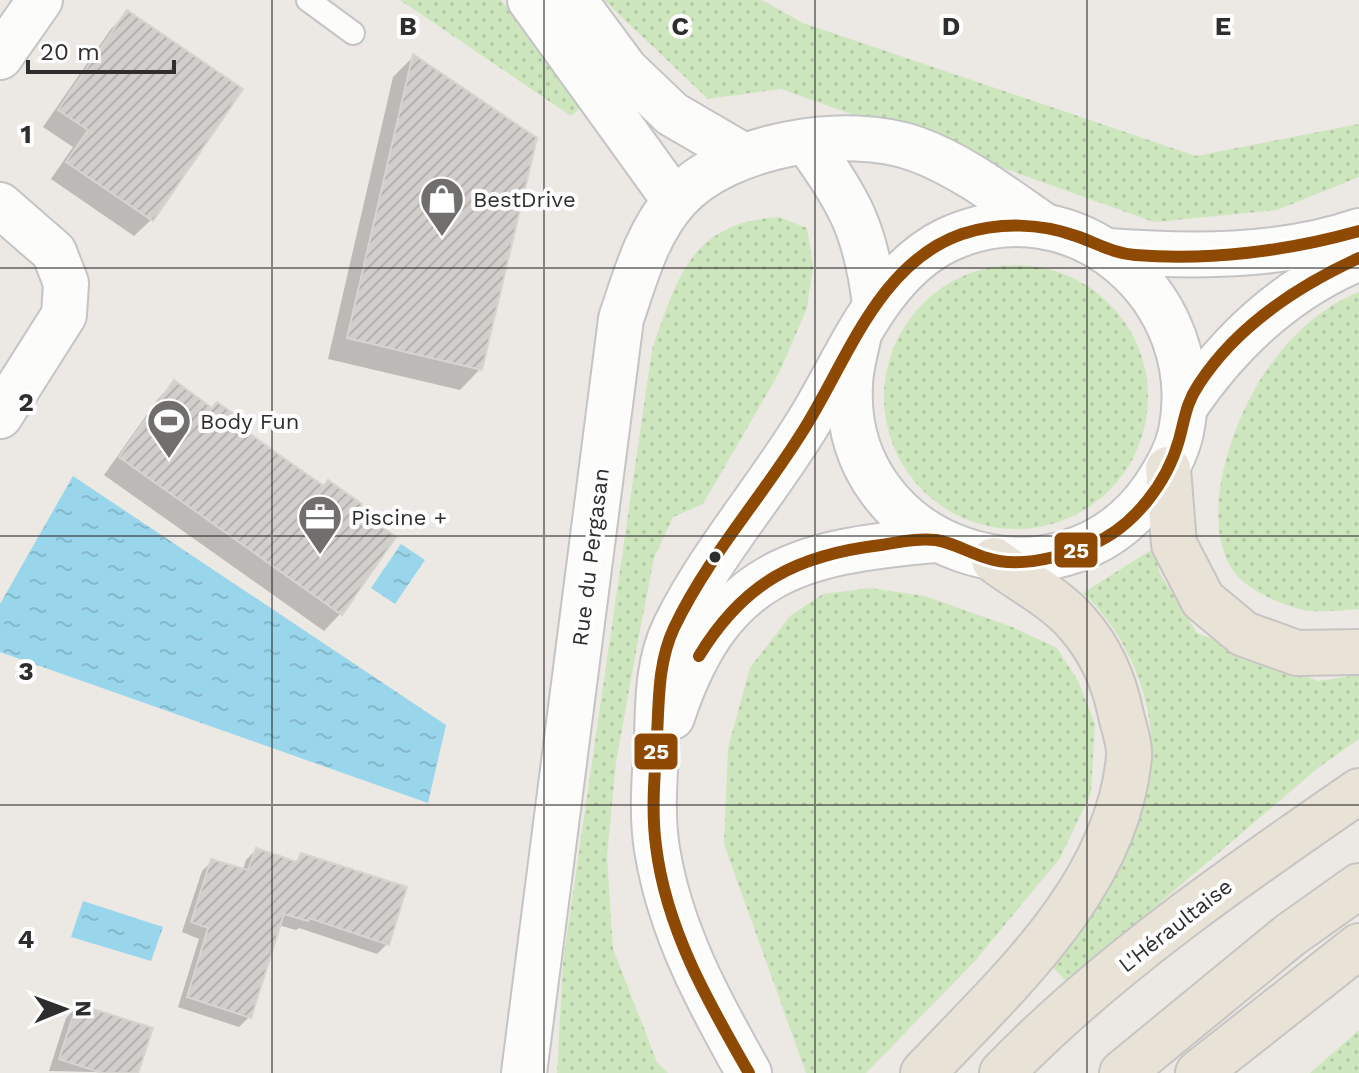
<svg xmlns="http://www.w3.org/2000/svg" width="1359" height="1073" font-family="'Work Sans',sans-serif">
<defs>
<pattern id="grass-dots" width="8" height="8" patternUnits="userSpaceOnUse" patternTransform="scale(2)"><rect width="8" height="8" fill="#cee6be"/><path d="M2 2h.1M6 6h.1" fill="none" stroke="#b1c6a4" stroke-width="1.8" stroke-linecap="round"/></pattern>
<pattern id="water-ripples" width="26" height="14" patternUnits="userSpaceOnUse" patternTransform="scale(2)"><rect width="26" height="14" fill="#99d6ec"/><path d="M2 4q2-2 4 0t4 0M15 11q2-2 4 0t4 0" fill="none" stroke="#84b8cb"/></pattern>
<pattern id="building-hatch" width="6" height="6" patternUnits="userSpaceOnUse" patternTransform="scale(2)"><rect width="6" height="6" fill="#d1cecb"/><path d="M-1 1l2-2M0 6l6-6M5 7l2-2" fill="none" stroke="#b4b1af"/></pattern>
</defs>
<rect width="100%" height="100%" fill="#ece8e4"/>
<g fill="url(#grass-dots)">
<polygon points="400,0 501,0 585,103 571,116"/>
<polygon points="604,0 762,0 803,23 1196,156 1359,124 1359,177 1277,210 1154,222 781,89 708,99"/>
<path d="M 779,217 L 807,228 L 813,266 L 807,308 L 780,371 L 703,504 L 673,517 L 654,558 L 640,630 L 616,762 L 607,856 L 613,949 L 657,1062 L 668,1073 L 557,1073 L 563,962 L 652,350 C 677,278 691,222 779,217 Z"/>
<circle cx="1016" cy="397" r="132"/>
<path d="M 1359,292 L 1359,609 C 1342,610 1321,613 1304,610 C 1283,606 1247,590 1234,572 C 1195,517 1236,408 1274,360 C 1297,330 1324,306 1359,292 Z"/>
<path d="M 1157,546 L 1159,572 L 1197,633 L 1318,681 L 1359,675 L 1359,739 L 1318,768 L 1067,982 L 1052,966 C 1061,956 1072,945 1079,933 C 1100,899 1154,770 1151,733 C 1147,683 1120,626 1083,593 Z"/>
<polygon points="870,588 925,596 1012,627 1057,648 1078,681 1095,724 1091,793 1060,858 975,961 866,1073 806,1073 724,844 728,748 750,668 790,616 823,594"/>
<polygon points="1359,1030 1359,1073 1310,1073"/>
</g>
<g fill="url(#water-ripples)">
<polygon points="73,476 446,725 428,803 0,652 0,604"/>
<polygon points="401,544 425,560 395,604 371,588"/>
<polygon points="83,901 163,927 151,961 71,937"/>
</g>
<g fill="#0003">
<polygon points="127,13 240,90 151,220 134,236 51,179 73,147 43,127 111,29"/>
<polygon points="413,57 480,369 460,390 328,359 393,77"/>
<polygon points="174,383 393,538 340,614 324,631 104,475 158,399"/>
<polygon points="256,850 294,863 302,855 387,944 377,954 299,928 296,930 278,925 249,1017 239,1027 178,1007 199,939 182,932 202,871 212,861 243,870 246,860"/>
<polygon points="78,1006 136,1073 49,1071 66,1018"/>
</g>
<g fill="url(#building-hatch)" stroke="#d7d4d0" stroke-width="2">
<polygon points="127,10 243,89 153,221 66,162 88,130 58,110"/>
<polygon points="413,54 537,138 482,370 347,338"/>
<polygon points="174,380 212,408 217,402 250,425 246,431 285,459 324,486 328,480 362,504 358,510 396,537 342,615 119,457"/>
<polygon points="256,848 297,862 301,853 407,887 389,945 309,918 308,921 284,914 251,1018 187,997 208,928 191,922 211,859 248,870"/>
<polygon points="77,1004 153,1028 138,1073 102,1073 59,1059"/>
</g>
<g fill="none" stroke-linecap="round" stroke-linejoin="round">
<g stroke="#c5c4c5" stroke-width="26">
<polyline id="service" points="308,0 353,33"/>
</g>
<g stroke="#c5c4c5" stroke-width="48">
<g id="minor">
<polyline points="530,0 675,201"/>
<polyline points="574,0 626,70 672,114 744,156"/>
<polyline points="0,57 40,0"/>
<path d="M 807,142 C 850,201 866,231 875,304"/>
<polyline points="0,205 54,252 66,283 64,315 0,416"/>
<path d="M 524,1073 L 621,319 C 635,278 647,232 677,199 C 726,144 847,124 916,149 C 963,166 1005,199 1046,227"/>
</g>
</g>
<g stroke="#c5c4c5" stroke-width="48">
<g id="tertiary">
<path d="M 1108,251 C 1190,257 1280,258 1359,231"/>
<path d="M 1185,407 C 1229,342 1287,288 1359,258"/>
<path d="M 672,717 C 720,572 795,552 935,540"/>
<path d="M 749,1073 C 709,1002 670,931 657,849 C 651,813 655,773 657,737 C 658,700 658,661 675,627 C 711,554 766,492 808,423 C 847,361 878,273 947,240 C 1075,180 1208,299 1181,432 C 1176,454 1165,472 1153,490 C 1058,625 841,549 850,385 C 850,370 855,353 858,339"/>
</g>
</g>
<g stroke="#c6c5c4" stroke-width="48">
<g id="trunk">
<polyline points="1168,469 1174,544 1203,600 1244,634 1297,653 1359,652"/>
<path d="M 923,1073 C 1007,984 1117,887 1129,757 C 1130,744 1124,728 1121,715 C 1114,680 1101,650 1077,623 C 1056,598 1020,580 994,560"/>
<path d="M 1002,1073 C 1104,967 1237,875 1359,791"/>
<polyline points="1122,1073 1290,935 1359,886"/>
<polyline points="1198,1073 1359,946"/>
</g>
</g>
<use href="#service" stroke="#fcfcfb" stroke-width="22"/>
<use href="#minor" stroke="#fcfcfb" stroke-width="44"/>
<use href="#tertiary" stroke="#fcfcfb" stroke-width="44"/>
<use href="#trunk" stroke="#e9e2d6" stroke-width="44"/>
<g stroke="#fff" stroke-width="18">
<g id="bus-1">
<path d="M 699,656 C 744,582 797,555 881,545 C 899,542 918,538 936,540 C 954,543 970,553 987,558 C 1020,569 1061,557 1093,544 C 1134,526 1167,483 1179,440 C 1185,418 1186,403 1199,384 C 1236,327 1298,286 1359,258"/>
<path d="M 749,1073 C 708,1002 666,929 656,846 C 651,809 655,772 657,736 C 659,700 658,662 674,628 C 709,554 767,492 809,421 C 849,355 881,262 962,234 C 999,222 1040,223 1076,236 C 1097,243 1112,253 1135,255 C 1209,261 1288,251 1359,231"/>
</g>
</g>
<use href="#bus-1" stroke="#8e4a02" stroke-width="12"/>
</g>
<path fill="none" stroke="#2e2e2e" stroke-width="2" stroke-opacity="0.55" d="M 272,0 L 272,1073M 544,0 L 544,1073M 815,0 L 815,1073M 1087,0 L 1087,1073M 0,268 L 1359,268M 0,536 L 1359,536M 0,805 L 1359,805"/>
<defs>
<g id="shop-pin" transform="scale(2.3)"><path d="M0 17L-7.5 6A9.5 9.5 0 1 1 7.5 6Z" fill="#706f6e" stroke="#fff"/><path d="M-5-2.5h2.3a2.7 3.5 0 0 1 5.4 0H5L5.5 6h-11ZM-1.5-2.5h3a1.5 2.3 0 0 0-3 0Z" fill="#fff"/></g>
<g id="stadium-pin" transform="scale(2.3)"><path d="M0 17L-7.5 6A9.5 9.5 0 1 1 7.5 6Z" fill="#706f6e" stroke="#fff"/><path d="M0-5a6.5 5 0 1 0 0 10a6.5 5 0 1 0 0-10ZM-3.5-1.8h7v3.6h-7Z" fill="#fff"/></g>
<g id="office-pin" transform="scale(2.3)"><path d="M0 17L-7.5 6A9.5 9.5 0 1 1 7.5 6Z" fill="#706f6e" stroke="#fff"/><path d="M-6-3h4V-5.5h4V-3h4V5H-6ZM-1-4.5V-3h2v-1.5ZM-6 0V1H6V0Z" fill="#fff"/></g>
</defs>
<g fill-rule="evenodd">
<use href="#shop-pin" x="442" y="199"/>
<use href="#stadium-pin" x="169" y="421"/>
<use href="#office-pin" x="320" y="517"/>
</g>
<circle fill="#2e2e2e" stroke="#fff" stroke-width="3" cx="715" cy="557" r="7"/>
<g text-anchor="middle" stroke-width="8" stroke-linejoin="round" paint-order="stroke">
<g font-size="22" fill="#2e2e2e" stroke="#fff" text-anchor="start">
<text x="473" y="207">BestDrive</text>
<text x="200" y="429">Body Fun</text>
<text x="351" y="525">Piscine +</text>
</g>
<g font-size="22" fill="#2e2e2e" stroke="#fff">
<text transform="translate(590 557) rotate(-83)" y="8">Rue du Pergasan</text>
<text transform="translate(1175 925) rotate(-38)" y="8">L'Héraultaise</text>
</g>
</g>
<g font-size="26" text-anchor="middle" font-weight="bold" fill="#2e2e2e" stroke="#fff" stroke-width="8" stroke-linejoin="round" paint-order="stroke">
<text x="408" y="35">B</text>
<text x="680" y="35">C</text>
<text x="951" y="35">D</text>
<text x="1223" y="35">E</text>
<text x="26" y="143">1</text>
<text x="26" y="411">2</text>
<text x="26" y="680">3</text>
<text x="26" y="948">4</text>
</g>
<g stroke="#fff" stroke-width="3">
<rect x="1053" y="531" width="46" height="38" rx="8" fill="#8e4a02"/>
<rect x="633" y="732" width="46" height="39" rx="8" fill="#8e4a02"/>
</g>
<g font-size="22" text-anchor="middle" font-weight="bold" fill="#fff">
<text x="1076" y="558">25</text>
<text x="656" y="759">25</text>
</g>
<g transform="translate(64 1009) rotate(89)" stroke="#ffffff" stroke-width="6" paint-order="stroke">
<path d="M0-6L14 30L0 20L-14 30Z" fill="#2e2e2e"/>
<text y="-12" font-size="22" font-weight="bold" text-anchor="middle" fill="#2e2e2e">N</text>
</g>
<path d="M28 60v12h146v-12" fill="none" stroke="#2e2e2e" stroke-width="4"/>
<text x="40" y="60" font-size="24" fill="#2e2e2e" stroke="#ffffff" stroke-width="6" paint-order="stroke">20 m</text>
</svg>
